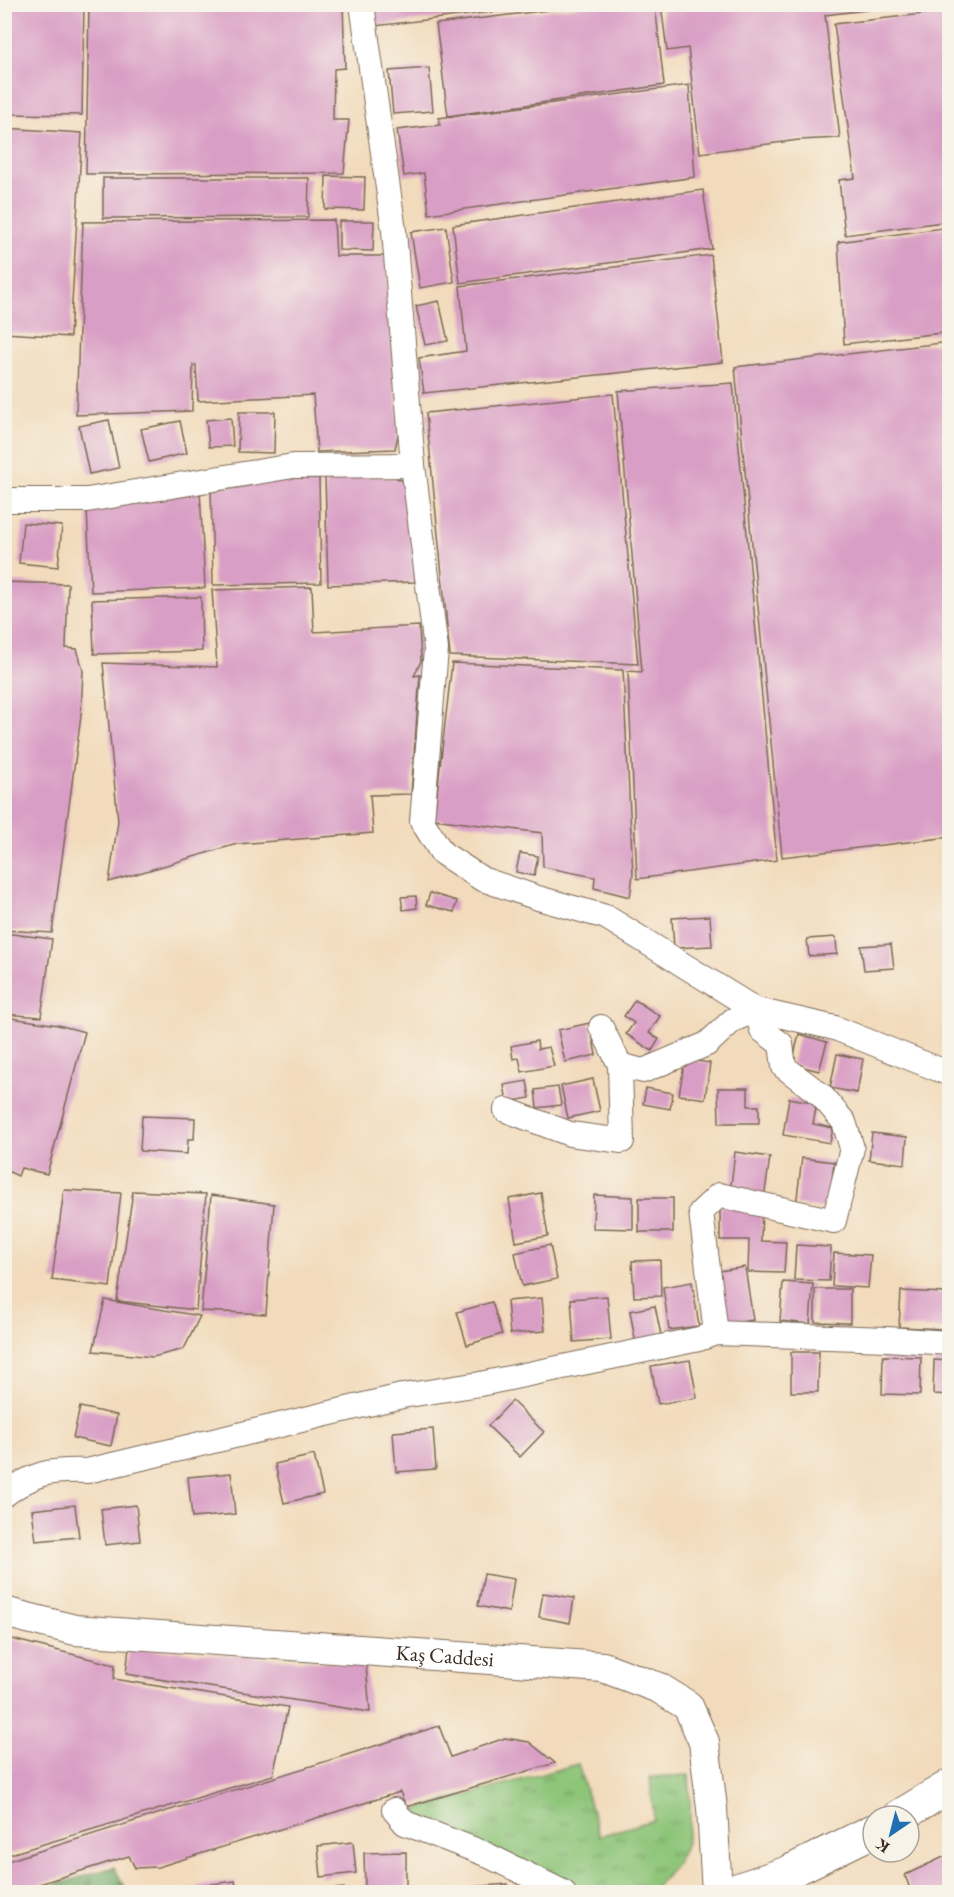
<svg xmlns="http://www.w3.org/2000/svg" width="954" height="1897" font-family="'EB Garamond',serif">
<defs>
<pattern id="grass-tufts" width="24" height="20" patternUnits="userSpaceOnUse" patternTransform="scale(1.5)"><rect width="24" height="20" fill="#8dc579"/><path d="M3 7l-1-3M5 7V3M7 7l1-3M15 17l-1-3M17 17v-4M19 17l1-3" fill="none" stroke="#74a063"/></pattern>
<pattern id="forest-firs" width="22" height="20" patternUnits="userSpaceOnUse" patternTransform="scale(1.5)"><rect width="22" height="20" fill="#72aa69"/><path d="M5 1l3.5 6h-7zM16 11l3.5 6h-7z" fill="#5f8b56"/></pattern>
</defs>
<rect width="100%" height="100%" fill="#f7f3e8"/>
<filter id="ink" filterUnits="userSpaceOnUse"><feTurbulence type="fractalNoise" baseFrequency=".0167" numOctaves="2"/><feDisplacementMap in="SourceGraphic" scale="12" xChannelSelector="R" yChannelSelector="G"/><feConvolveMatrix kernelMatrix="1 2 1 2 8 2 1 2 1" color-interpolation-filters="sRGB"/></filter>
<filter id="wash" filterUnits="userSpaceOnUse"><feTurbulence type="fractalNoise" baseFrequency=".008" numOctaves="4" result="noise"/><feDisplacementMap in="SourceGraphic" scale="24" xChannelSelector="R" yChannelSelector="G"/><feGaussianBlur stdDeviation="1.35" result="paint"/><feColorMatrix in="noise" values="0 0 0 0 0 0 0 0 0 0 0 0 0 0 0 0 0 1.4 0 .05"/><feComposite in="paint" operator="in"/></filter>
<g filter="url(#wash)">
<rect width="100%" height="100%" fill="#f2dbbc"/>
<path fill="url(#grass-tufts)" stroke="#64784c" stroke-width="1.5" d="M 578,1764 L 599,1836 L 654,1820 L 650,1777 L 689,1775 C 692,1829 693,1854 650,1892 L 572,1892 L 410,1811 Z"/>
<polygon fill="url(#forest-firs)" stroke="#566a44" stroke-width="1.5" points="114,1867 124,1886 124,1892 32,1892"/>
<g id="blocks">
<g fill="#d99ec5">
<polygon points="4,4 84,4 82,115 4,114"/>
<polygon points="89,4 343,4 345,68 334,69 333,120 349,120 344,173 86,174"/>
<polygon points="373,4 542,4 542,6 375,26"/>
<polygon points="597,4 655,4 664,85 448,116 436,24"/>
<polygon points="661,4 881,4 882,8 825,15 840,138 799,140 700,153 688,48 667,51"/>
<polygon points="950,11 950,221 845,235 839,180 855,178 834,24"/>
<polygon points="429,68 433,111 393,114 389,71"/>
<polygon points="689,85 695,177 429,214 424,173 404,176 397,130 440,125 439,118"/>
<polygon points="4,128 82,133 70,337 4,333"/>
<polygon points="326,176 365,177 364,210 325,209"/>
<polygon points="103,178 309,178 308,217 103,218"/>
<polygon points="703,190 712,249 460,283 453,225"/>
<polygon points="334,220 336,256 386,256 399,430 395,449 317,452 313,395 198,401 196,365 193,365 192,411 76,415 83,222"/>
<polygon points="339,221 374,221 373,251 339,250"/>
<polygon points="446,227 454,282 420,288 411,232"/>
<polygon points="950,227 950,332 844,344 838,242"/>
<polygon points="711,255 723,362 424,393 419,358 466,351 460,286"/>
<polygon points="439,301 448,341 425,345 416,306"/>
<polygon points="950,342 950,837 782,857 735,367"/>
<polygon points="733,383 777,860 637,879 628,671 642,672 618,391"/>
<polygon points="613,394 638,664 450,656 426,413"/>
<polygon points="239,412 275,412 274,453 238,452"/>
<polygon points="231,418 233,446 209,447 206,420"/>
<polygon points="109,420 119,468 89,474 79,426"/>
<polygon points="180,421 187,453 149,462 141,429"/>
<polygon points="391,475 409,484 415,582 328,585 325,477"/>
<polygon points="281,477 319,478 321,583 213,585 211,488"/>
<polygon points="200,490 205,588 91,592 87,510"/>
<polygon points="23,523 62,526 58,567 19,563"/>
<polygon points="4,582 68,584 66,648 77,649 83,670 81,716 52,933 4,930"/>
<polygon points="312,587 314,632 419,626 421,661 414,676 420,675 411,794 370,795 373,833 237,844 109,882 118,821 103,663 217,667 212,590"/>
<polygon points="201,597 202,651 94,654 92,600"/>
<polygon points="452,663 623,670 633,874 630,897 594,888 595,877 543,867 542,833 434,819"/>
<polygon points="520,853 538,856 534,876 516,872"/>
<polygon points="430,893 457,901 454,912 426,905"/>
<polygon points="416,896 417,908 403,910 401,897"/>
<polygon points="710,916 712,946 674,948 672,918"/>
<polygon points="4,933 52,939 41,1017 4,1014"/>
<polygon points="836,937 837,954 809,956 807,939"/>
<polygon points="891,944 894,968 864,970 861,946"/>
<polygon points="635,1000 660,1016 649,1033 659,1039 652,1051 626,1034 634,1023 624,1016"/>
<polygon points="5,1017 58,1025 85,1032 47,1174 21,1168 18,1176 5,1170"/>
<polygon points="590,1023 596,1055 565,1062 558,1030"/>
<polygon points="799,1034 827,1042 819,1071 792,1064"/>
<polygon points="537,1041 538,1049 549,1047 554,1066 522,1072 519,1058 513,1059 511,1046"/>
<polygon points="837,1054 863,1059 857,1093 830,1088"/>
<polygon points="685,1059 710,1063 705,1099 679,1095"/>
<polygon points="593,1079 600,1111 568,1118 561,1086"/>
<polygon points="527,1081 530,1098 507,1102 504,1085"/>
<polygon points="558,1087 561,1105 537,1108 535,1090"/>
<polygon points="646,1088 673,1093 670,1109 643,1104"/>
<polygon points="718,1088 748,1088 748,1106 759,1106 759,1123 719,1123"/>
<polygon points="789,1098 817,1103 813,1124 833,1128 830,1143 783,1135"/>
<polygon points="142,1116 195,1118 194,1139 188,1139 187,1154 140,1151"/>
<polygon points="872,1133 907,1137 905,1164 869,1160"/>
<polygon points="735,1152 770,1157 764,1199 730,1194"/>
<polygon points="802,1158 834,1162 829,1209 796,1205"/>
<polygon points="64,1190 121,1193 110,1287 52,1280"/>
<polygon points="133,1191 206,1194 196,1310 117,1301"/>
<polygon points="541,1193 548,1236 516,1242 509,1199"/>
<polygon points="211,1195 274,1204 266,1314 201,1311"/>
<polygon points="594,1195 633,1197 633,1229 593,1228"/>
<rect x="639" y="1198" width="34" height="34"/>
<polygon points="720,1205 762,1206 761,1241 786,1242 784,1273 748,1272 749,1240 720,1240"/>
<polygon points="550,1245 557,1279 522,1286 515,1253"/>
<polygon points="796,1245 831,1247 829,1281 794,1280"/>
<polygon points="834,1253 871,1255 868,1288 832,1286"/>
<polygon points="660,1260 661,1296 634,1297 632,1261"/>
<polygon points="745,1267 753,1320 720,1325 713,1272"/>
<polygon points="692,1282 699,1326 669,1330 663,1287"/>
<polygon points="783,1282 813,1284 810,1324 780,1321"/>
<polygon points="815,1289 850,1289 850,1323 815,1322"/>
<polygon points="901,1291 946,1293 945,1329 899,1327"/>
<polygon points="607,1296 611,1339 574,1342 571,1299"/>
<polygon points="542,1298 545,1331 510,1334 507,1301"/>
<polygon points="105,1300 200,1316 184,1349 153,1357 93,1351"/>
<polygon points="492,1302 502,1334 467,1345 457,1312"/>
<polygon points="655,1306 662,1340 636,1345 630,1311"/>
<polygon points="791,1352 819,1352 818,1392 791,1392"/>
<polygon points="883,1356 921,1357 920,1395 882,1394"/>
<polygon points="690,1360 697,1398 658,1404 651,1366"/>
<polygon points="934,1360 950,1361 950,1395 933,1394"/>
<polygon points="512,1401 544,1432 520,1457 488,1426"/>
<polygon points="80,1407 117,1415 111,1446 73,1438"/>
<polygon points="433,1429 436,1469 396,1472 393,1432"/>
<polygon points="314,1455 323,1494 284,1503 275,1464"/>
<polygon points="231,1473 235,1514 192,1518 188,1477"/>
<polygon points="75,1505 79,1537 36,1541 32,1510"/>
<polygon points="136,1505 140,1541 105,1545 101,1509"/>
<polygon points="484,1574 514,1579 509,1612 478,1606"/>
<polygon points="543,1593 574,1598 570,1623 539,1617"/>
<polygon points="4,1637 115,1665 114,1679 288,1707 273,1775 4,1856"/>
<polygon points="129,1648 366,1665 370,1712 126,1674"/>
<polygon points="439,1726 451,1757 505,1738 529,1742 555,1763 406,1807 400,1792 158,1867 135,1868 129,1856 14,1892 4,1892 4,1862"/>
<polygon points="353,1842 356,1873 321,1877 318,1846"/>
<polygon points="406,1852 406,1888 365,1889 364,1853"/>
<polygon points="950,1854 950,1892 911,1892 905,1875"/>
<polygon points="235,1881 237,1892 199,1892 198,1886"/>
<polygon points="508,1884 508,1892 471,1892 470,1887"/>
<polygon points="293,1887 294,1892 261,1892 261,1891"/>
<polygon points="344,1888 345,1892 312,1892 312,1891"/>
</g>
</g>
</g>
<g filter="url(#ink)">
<use href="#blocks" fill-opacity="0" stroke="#7b6855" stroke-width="1.5"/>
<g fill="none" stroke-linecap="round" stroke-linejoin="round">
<g stroke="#7b6855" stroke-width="26">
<g id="minor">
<polyline points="362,4 394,231 413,465 436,649 422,821 442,853 482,879 538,898 606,917 756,1010 835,1028 950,1074"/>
<polyline points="4,500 87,500 293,466 413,465"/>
<polyline points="601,1027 620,1065 643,1071 707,1044 733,1020 756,1010 762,1030 781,1044 784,1067 821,1095 844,1122 852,1148 834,1221 719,1195 701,1212 716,1333"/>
<polyline points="506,1110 570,1134 622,1141 620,1065"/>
<path d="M 4,1495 C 36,1472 48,1470 87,1471 L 402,1396 L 480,1384 L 699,1339 L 716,1333 L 887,1339 L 950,1343"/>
<polyline points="394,1810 405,1823 483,1853 563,1892"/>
</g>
</g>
<g stroke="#7b6855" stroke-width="32">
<g id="tertiary">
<path id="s1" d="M 4,1612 L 75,1630 L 603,1667 L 659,1688 L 688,1706 L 704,1742 L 712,1808 L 717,1892"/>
</g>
</g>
<g stroke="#7b6855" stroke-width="35">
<g id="secondary">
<polyline points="900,1816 950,1786"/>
<polyline points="731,1892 787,1873 873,1831"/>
</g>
</g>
<use href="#minor" stroke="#fff" stroke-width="24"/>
<use href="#tertiary" stroke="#fff" stroke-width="30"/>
<use href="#secondary" stroke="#fff" stroke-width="33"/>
</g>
</g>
<g text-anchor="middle" stroke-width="5" stroke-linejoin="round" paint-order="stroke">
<g font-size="21" fill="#3b2a1e" stroke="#f7f3e8">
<text dy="7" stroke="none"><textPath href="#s1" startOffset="444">Kaş Caddesi</textPath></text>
</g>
</g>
<rect width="954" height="1897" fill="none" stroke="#f7f3e8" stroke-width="24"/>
<g transform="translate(891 1834) rotate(215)"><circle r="28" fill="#f7f3e8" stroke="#aca397" stroke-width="1.5"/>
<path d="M0-4.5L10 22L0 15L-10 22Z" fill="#1f6fb2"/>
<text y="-9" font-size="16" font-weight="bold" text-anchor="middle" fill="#3b2a1e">K</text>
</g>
</svg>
